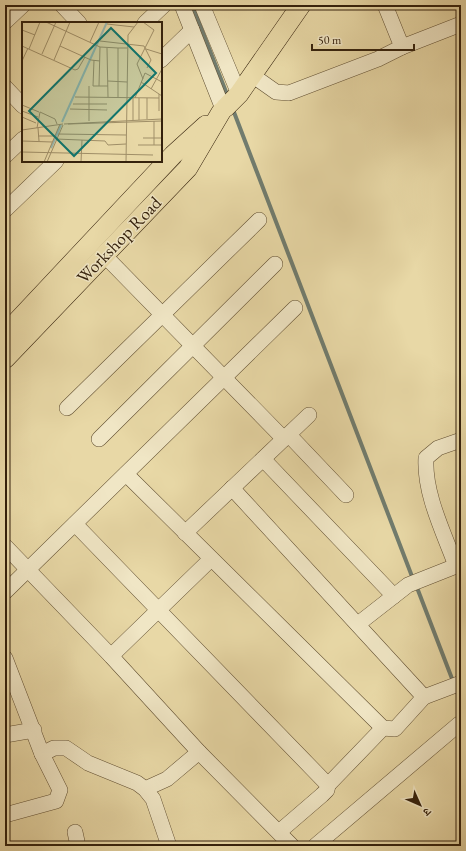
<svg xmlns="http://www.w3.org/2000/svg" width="466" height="851" font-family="'EB Garamond','Noto Serif Devanagari',serif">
<rect width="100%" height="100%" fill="#e8d8a6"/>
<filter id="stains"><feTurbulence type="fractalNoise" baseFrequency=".005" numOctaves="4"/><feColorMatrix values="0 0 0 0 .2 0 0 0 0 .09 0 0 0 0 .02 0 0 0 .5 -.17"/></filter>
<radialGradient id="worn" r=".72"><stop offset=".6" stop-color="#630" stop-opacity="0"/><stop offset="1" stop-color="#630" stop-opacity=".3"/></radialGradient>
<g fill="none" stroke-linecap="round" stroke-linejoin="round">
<g stroke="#717c6e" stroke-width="4">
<polyline points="192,5 228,97"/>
<polyline points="232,107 413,579"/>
<polyline points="416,585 461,702"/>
</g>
<g stroke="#614f32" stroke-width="16">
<g id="minor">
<polyline points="62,5 79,23"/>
<polyline points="182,5 223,109"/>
<polyline points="202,5 239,94"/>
<polyline points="5,22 23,5"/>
<polyline points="145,23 164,5"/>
<polyline points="402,47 461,24"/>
<polyline points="161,60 192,30"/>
<polyline points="252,75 276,92 289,93 378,59 402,47 385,5"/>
<polyline points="5,87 23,106"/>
<polyline points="5,156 23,139"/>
<polyline points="5,210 56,161"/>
<polyline points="104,255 284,439"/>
<polyline points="67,408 259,220"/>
<polyline points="289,435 346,495"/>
<polyline points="99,439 275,264"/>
<polyline points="263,459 394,596"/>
<polyline points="126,474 383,728 395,729 424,697"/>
<polyline points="232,488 424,697 461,683"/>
<polyline points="75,524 328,785 327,790 322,795 279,832"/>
<polyline points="185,533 309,415"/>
<polyline points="5,546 111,656 199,752 292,846"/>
<path d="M 456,566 C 444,533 424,494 426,458 L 438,448 L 461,440"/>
<polyline points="5,592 295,308"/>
<polyline points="358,624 408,585 461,564"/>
<polyline points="111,656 211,559"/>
<polyline points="5,658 42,754 60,790 56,801 5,815"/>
<polyline points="5,735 34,730"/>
<polyline points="42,754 54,748 66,748 88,763 137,783 145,789 153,799 169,846"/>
<polyline points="328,785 383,728"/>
<polyline points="145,789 167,779 199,752"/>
<polyline points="75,832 78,846"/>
<polyline points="315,846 459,724"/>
</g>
</g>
<g stroke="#34210c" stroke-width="20">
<g id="major">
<polyline points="225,108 239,94 301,5"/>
<polyline points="5,334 173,155 206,125"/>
<polyline points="5,359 188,168 221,112"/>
</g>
</g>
<use href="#minor" stroke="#f0e6c5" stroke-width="15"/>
<use href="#major" stroke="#e8d8a6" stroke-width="19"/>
</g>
<g text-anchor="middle" stroke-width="3" stroke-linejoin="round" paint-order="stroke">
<g font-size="18" fill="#34210c" stroke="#f0e6c5">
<text transform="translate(119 240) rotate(-46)" y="6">Workshop Road</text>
</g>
</g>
<g transform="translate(22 22)">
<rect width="140" height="140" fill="#e8d8a6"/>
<path fill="none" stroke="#99b8af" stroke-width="2" d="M 40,100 L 85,0M 29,126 L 39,103"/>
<path fill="none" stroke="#a08f68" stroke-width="1" d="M 24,0 L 78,25 L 77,64M 85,2 L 112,5M 0,8 L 13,13M 78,19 L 122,24 L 129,38 L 125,46M 68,20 L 77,0M 0,24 L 53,48 L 56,47 L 63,35M 38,24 L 69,38 L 78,39M 78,25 L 96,26M 85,26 L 86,75M 7,27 L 18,0M 124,27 L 140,32M 20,32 L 34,0M 32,38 L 48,0M 0,39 L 6,26M 121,57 L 115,42 L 132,8 L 121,0M 86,59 L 105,60M 119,60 L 140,74M 71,64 L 72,38M 71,64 L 86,64M 129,67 L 140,47M 53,75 L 137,76M 96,76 L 96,26 L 105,26M 113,76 L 123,51 L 140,60M 117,76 L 117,98M 51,82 L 85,82M 0,83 L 17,90M 48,87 L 85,88M 0,89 L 16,95M 137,89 L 137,72M 0,95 L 14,101M 125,97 L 125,76M 111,98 L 111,76M 67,99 L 67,64M 42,102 L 140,97M 46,102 L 140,99M 15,106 L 18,90 L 33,97 L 35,102M 16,106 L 17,119M 0,108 L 41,102M 36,112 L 104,113M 16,114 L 33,114M 121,116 L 140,116M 34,117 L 83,119 L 86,123 L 104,122M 0,119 L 30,120M 116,123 L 140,123M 132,123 L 132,99M 0,130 L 131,133M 22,140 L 38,102M 25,140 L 41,103M 59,140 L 60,118M 104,140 L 106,13 L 116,0"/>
<path fill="#0f766e" fill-opacity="0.15" stroke="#0f766e" stroke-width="2" d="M 89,6 L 134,51 L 52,134 L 7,89 Z"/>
<rect width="140" height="140" fill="none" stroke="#34210c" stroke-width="2"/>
</g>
<rect width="466" height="851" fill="none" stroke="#e8d8a6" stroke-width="20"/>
<rect x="6" y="6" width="454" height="839" fill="none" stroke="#34210c" stroke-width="2"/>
<rect x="10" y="10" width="446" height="831" fill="none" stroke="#34210c"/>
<g transform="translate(420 805) rotate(135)" stroke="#f0e6c5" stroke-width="3" paint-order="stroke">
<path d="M0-3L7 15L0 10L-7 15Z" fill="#34210c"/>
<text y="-6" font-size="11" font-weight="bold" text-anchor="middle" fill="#34210c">उ</text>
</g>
<path d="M312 44v6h102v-6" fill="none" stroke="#34210c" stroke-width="2"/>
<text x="318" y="44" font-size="12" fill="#34210c" stroke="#f0e6c5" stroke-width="3" paint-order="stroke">50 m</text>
<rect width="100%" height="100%" filter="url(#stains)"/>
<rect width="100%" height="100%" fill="url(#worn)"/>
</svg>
